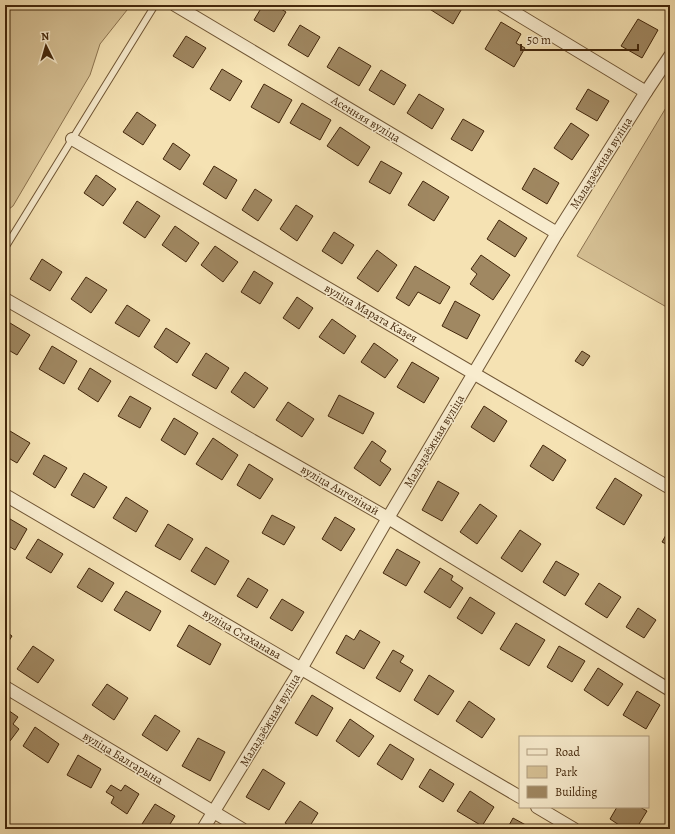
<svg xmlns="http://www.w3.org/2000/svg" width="675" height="834" font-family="Alegreya,serif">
<rect width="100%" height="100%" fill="#f5e2b3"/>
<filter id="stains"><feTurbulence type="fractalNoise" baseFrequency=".005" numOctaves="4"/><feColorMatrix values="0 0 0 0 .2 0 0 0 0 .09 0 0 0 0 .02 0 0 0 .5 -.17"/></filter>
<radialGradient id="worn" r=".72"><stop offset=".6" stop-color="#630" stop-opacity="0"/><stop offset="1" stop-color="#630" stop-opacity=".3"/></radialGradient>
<g fill="#d7c296" stroke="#8d7450">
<polygon points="5,5 131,5 100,44 90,75 13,206 5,212"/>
<polygon points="670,101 670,309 577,256"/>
</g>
<g fill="#a08862" stroke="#43270b">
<polygon points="263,5 275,5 286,12 274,32 254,20"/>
<polygon points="430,5 464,5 453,24 428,8"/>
<polygon points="638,19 658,30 642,58 621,46"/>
<polygon points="501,22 521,34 516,43 525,48 514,67 485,49"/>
<polygon points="300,25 320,37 308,57 288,45"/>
<polygon points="186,36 206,48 193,68 173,56"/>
<polygon points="339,47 371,66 359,86 327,67"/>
<polygon points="222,69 242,81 230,101 210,89"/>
<polygon points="381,70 406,85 394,105 369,90"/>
<polygon points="264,84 292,100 279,123 251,107"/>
<polygon points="588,89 609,101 597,121 576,109"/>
<polygon points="419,94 444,109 432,129 407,113"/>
<polygon points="302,103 331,120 320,140 290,123"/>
<polygon points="137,112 156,125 143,145 123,132"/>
<polygon points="463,119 484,131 472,151 451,139"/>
<polygon points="571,123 589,135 572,160 554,148"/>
<polygon points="340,127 370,147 358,166 327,146"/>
<polygon points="173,143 190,155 180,170 163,159"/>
<polygon points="381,161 402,173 390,194 369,182"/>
<polygon points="214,166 237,180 226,199 203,184"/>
<polygon points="534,168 559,183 547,204 522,189"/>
<polygon points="96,175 116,189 103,206 84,193"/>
<polygon points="423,181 449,197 434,221 408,205"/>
<polygon points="255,189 272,200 258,221 242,210"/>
<polygon points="137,201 160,216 145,238 123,223"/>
<polygon points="296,205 313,216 297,241 280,229"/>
<polygon points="499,220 527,238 515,257 487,239"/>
<polygon points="175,226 199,243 186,262 162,245"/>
<polygon points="334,232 354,245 342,264 322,251"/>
<polygon points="215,246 238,262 223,282 201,265"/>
<polygon points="377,250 397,265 378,292 357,278"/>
<polygon points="481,255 510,275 493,300 470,284 477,274 471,269"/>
<polygon points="42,259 62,272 50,291 30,279"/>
<polygon points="415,266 450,287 440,304 418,292 409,306 396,298"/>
<polygon points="254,271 273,283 260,304 241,292"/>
<polygon points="86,277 107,290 91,313 71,299"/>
<polygon points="297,297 313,308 299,329 283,318"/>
<polygon points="455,301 480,315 467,339 442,326"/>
<polygon points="127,305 150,320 139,337 115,323"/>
<polygon points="332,319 356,336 344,354 319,337"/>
<polygon points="10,323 30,335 17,355 5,348 5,331"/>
<polygon points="166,328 190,343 177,363 154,347"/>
<polygon points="374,343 398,360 385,378 361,362"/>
<polygon points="52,346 77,361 64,384 39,369"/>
<polygon points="582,351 590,356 583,366 575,361"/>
<polygon points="206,353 229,368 216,389 192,375"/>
<polygon points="412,362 439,378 424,403 397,387"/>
<polygon points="90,368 111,381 98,402 78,389"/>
<polygon points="245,372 268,388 254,408 231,392"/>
<polygon points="339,395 374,413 363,434 328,416"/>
<polygon points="130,396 151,408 140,428 118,416"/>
<polygon points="288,402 314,419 302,437 276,420"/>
<polygon points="484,406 507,421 494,442 471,427"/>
<polygon points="174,418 198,433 185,455 161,440"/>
<polygon points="5,428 30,443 17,463 5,456"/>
<polygon points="213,438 238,455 222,480 196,464"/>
<polygon points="372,441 386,451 380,461 391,469 380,486 354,468"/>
<polygon points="543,445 566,460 553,481 530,466"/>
<polygon points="44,455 67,468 55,488 33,474"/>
<polygon points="249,464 273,479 260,499 237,485"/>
<polygon points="84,473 107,487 94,508 71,495"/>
<polygon points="615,478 642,495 624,525 596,508"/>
<polygon points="438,481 459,493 442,521 422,510"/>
<polygon points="126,497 148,511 136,532 113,518"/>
<polygon points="480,504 497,516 477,544 460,532"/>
<polygon points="272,515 295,527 284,545 262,533"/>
<polygon points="5,516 27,529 15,550 5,544"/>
<polygon points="335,517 355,529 341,551 322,539"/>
<polygon points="168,524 193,539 180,560 155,546"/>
<polygon points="670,528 670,546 662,542"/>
<polygon points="520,530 541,544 522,572 501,558"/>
<polygon points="38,539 63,554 51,573 26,558"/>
<polygon points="206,547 229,561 215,585 191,571"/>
<polygon points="397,549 420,562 406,586 383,573"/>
<polygon points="556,561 579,574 565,596 543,582"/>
<polygon points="89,568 114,583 102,602 77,587"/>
<polygon points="440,568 453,576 451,580 463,588 450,608 424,592"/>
<polygon points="248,578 268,590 257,608 237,596"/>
<polygon points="599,583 621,597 607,618 585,604"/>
<polygon points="126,591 161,611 150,631 114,610"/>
<polygon points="470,597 495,613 482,634 457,618"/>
<polygon points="282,599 304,612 292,631 270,618"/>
<polygon points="638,608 656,620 644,638 626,627"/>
<polygon points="516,623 545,640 529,666 500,649"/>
<polygon points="189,625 221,644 210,665 177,646"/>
<polygon points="360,630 380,642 364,669 336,653 346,635 354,640"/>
<polygon points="5,631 12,636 5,647"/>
<polygon points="33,646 54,660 38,683 17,669"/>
<polygon points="559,646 585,661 572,682 547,667"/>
<polygon points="393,650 404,656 400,662 413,670 400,692 376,678"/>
<polygon points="598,668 623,684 608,706 584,690"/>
<polygon points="429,675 454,691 438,715 414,700"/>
<polygon points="107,684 128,698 114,720 92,705"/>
<polygon points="637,691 660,705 646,729 623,715"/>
<polygon points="312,695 333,708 317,736 295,723"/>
<polygon points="469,701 495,719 482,738 456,721"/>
<polygon points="5,708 18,717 13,724 19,729 10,741 5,737"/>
<polygon points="155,715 180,731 167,751 142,735"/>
<polygon points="350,719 374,736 359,757 336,741"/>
<polygon points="35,727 59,744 48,763 23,746"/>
<polygon points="198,738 225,752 210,781 182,766"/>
<polygon points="390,744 414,759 402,780 377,764"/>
<polygon points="78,755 101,769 91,788 67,775"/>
<polygon points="263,769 285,783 269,810 246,797"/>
<polygon points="430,769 454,784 443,802 419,787"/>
<polygon points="111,785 121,791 125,785 139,794 127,814 111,803 114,797 106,792"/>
<polygon points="470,791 494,807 482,826 457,811"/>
<polygon points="300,801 318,813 308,829 295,829 285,823"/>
<polygon points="155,804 175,816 167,829 151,829 142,824"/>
<polygon points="617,807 640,807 647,811 636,829 625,829 610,819"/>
<polygon points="513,818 533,829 507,829"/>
</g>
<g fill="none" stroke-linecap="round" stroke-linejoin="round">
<g stroke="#705635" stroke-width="8">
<polyline id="service" points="5,248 155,5"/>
</g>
<g stroke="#705635" stroke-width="14">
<g id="minor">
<polyline points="175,5 557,233"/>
<polyline points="502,5 646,92"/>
<polyline points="72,139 670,488"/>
<polyline points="5,299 388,518 670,690"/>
<polyline points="5,495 520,797"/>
<polyline points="5,687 242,829"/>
<polyline points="537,807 574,829"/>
<polyline points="203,829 301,669 388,518 557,233 646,92 670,56"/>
</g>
</g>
<use href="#service" stroke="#f8ecce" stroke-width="6"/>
<use href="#minor" stroke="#f8ecce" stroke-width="12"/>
</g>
<g text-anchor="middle" stroke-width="3" stroke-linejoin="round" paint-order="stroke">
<g font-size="12" fill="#43270b" stroke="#f8ecce">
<text transform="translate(366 119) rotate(31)" y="4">Асенняя вуліца</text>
<text transform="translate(601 163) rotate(-58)" y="4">Маладзёжная вуліца</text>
<text transform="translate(371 313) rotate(30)" y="4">вуліца Марата Казея</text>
<text transform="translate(434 441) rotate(-59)" y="4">Маладзёжная вуліца</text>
<text transform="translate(340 490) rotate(30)" y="4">вуліца Ангелінай</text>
<text transform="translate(242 634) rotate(30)" y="4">вуліца Стаханава</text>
<text transform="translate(270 720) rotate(-59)" y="4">Маладзёжная вуліца</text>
<text transform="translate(123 758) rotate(31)" y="4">вуліца Балгарына</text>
</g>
</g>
<rect width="675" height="834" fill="none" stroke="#f5e2b3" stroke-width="20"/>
<rect x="6" y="6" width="663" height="822" fill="none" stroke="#43270b" stroke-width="2"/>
<rect x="10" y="10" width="655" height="814" fill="none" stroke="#43270b"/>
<rect x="519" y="736" width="130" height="72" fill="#f8ecce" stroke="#b09d80"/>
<rect x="527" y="749" width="20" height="6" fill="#f8ecce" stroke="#b09d80"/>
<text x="555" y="756" font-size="12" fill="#43270b">Road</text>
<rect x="527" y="766" width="20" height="12" fill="#d7c296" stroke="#b09d80"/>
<text x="555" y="776" font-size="12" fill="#43270b">Park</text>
<rect x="527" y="786" width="20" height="12" fill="#a08862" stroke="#b09d80"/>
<text x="555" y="796" font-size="12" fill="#43270b">Building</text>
<g transform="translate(46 46) rotate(355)" stroke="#f8ecce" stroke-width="3" paint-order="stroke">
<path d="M0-3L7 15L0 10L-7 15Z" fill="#43270b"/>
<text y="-6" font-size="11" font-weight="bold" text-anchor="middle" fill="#43270b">N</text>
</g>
<path d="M521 44v6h117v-6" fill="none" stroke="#43270b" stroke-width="2"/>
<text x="527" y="44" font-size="12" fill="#43270b" stroke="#f8ecce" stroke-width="3" paint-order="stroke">50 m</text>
<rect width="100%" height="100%" filter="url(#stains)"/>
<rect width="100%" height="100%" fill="url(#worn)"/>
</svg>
